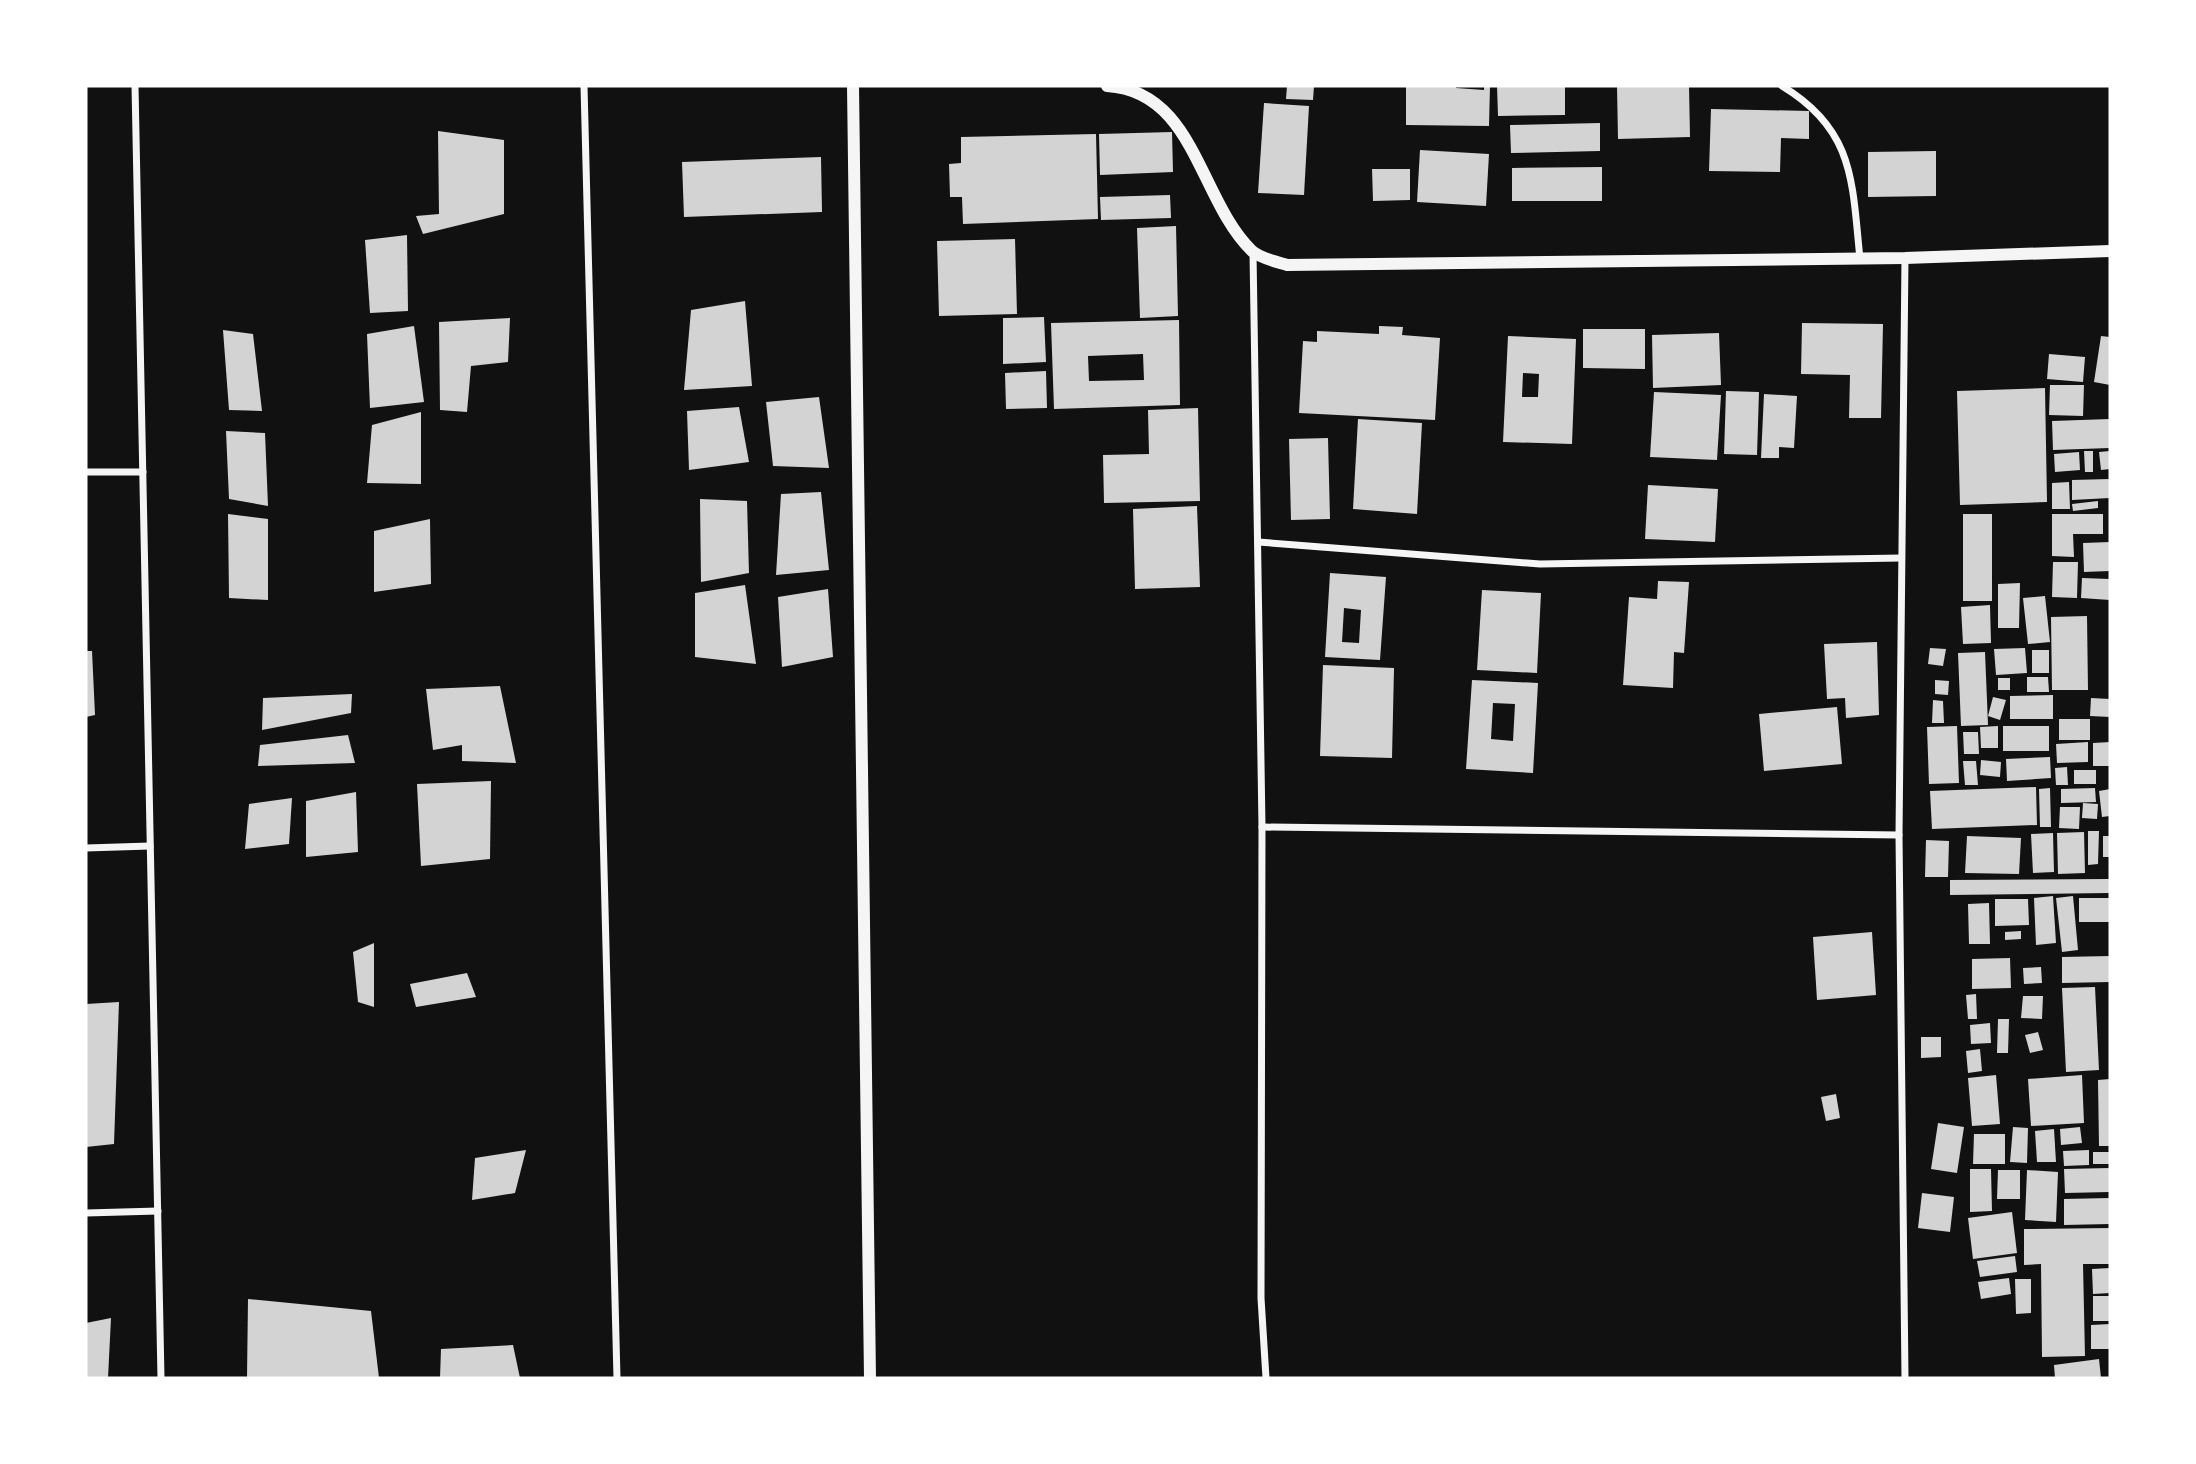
<svg xmlns="http://www.w3.org/2000/svg" width="2196" height="1464" font-family="'Fira Sans Condensed',sans-serif">
<rect width="100%" height="100%" fill="#111"/>
<g fill="#d3d3d3" fill-rule="evenodd">
<polygon points="1287,86 1314,86 1313,100 1286,99"/>
<polygon points="1406,86 1456,86 1456,88 1484,90 1484,86 1490,86 1489,126 1406,125"/>
<polygon points="1497,86 1565,86 1565,115 1498,116"/>
<polygon points="1617,86 1689,86 1690,137 1618,139"/>
<polygon points="1264,103 1309,106 1304,195 1258,193"/>
<polygon points="1711,109 1809,111 1809,139 1781,138 1780,172 1709,171"/>
<polygon points="1600,123 1600,151 1511,153 1510,125"/>
<polygon points="438,131 504,140 504,214 423,234 416,216 439,214"/>
<polygon points="1172,132 1173,172 1100,175 1099,134"/>
<polygon points="1096,134 1098,219 963,224 962,197 950,197 949,164 961,163 961,137"/>
<polygon points="1420,150 1489,154 1486,206 1417,202"/>
<polygon points="1936,151 1936,196 1868,197 1868,152"/>
<polygon points="821,157 822,212 684,217 682,162"/>
<polygon points="1602,167 1602,201 1512,201 1512,168"/>
<polygon points="1372,169 1410,169 1410,200 1373,201"/>
<polygon points="1170,195 1171,218 1101,220 1100,197"/>
<polygon points="1176,226 1178,316 1140,318 1137,228"/>
<polygon points="407,235 408,311 370,313 365,240"/>
<polygon points="1015,239 1017,314 939,316 937,241"/>
<polygon points="745,301 752,386 684,390 691,310"/>
<polygon points="1044,317 1046,362 1003,364 1003,318"/>
<polygon points="510,318 508,362 471,366 467,412 440,410 439,322"/>
<path d="M 1179,320 L 1180,405 L 1054,409 L 1051,323 ZM 1143,354 L 1144,380 L 1089,381 L 1088,356 Z"/>
<polygon points="1802,323 1883,324 1881,418 1849,418 1850,375 1801,374"/>
<polygon points="414,326 424,402 370,408 367,334"/>
<polygon points="1379,326 1403,327 1402,335 1440,338 1435,420 1299,413 1303,341 1317,342 1317,331 1379,334"/>
<polygon points="1583,329 1645,329 1645,369 1583,368"/>
<polygon points="223,330 253,334 262,411 229,410"/>
<polygon points="1719,333 1721,385 1653,388 1652,335"/>
<path d="M 1508,336 L 1576,339 L 1572,444 L 1503,442 ZM 1523,373 L 1539,374 L 1538,397 L 1522,397 Z"/>
<polygon points="2101,336 2110,337 2110,385 2094,382"/>
<polygon points="2049,354 2085,357 2083,382 2047,379"/>
<polygon points="1046,371 1047,408 1006,409 1005,373"/>
<polygon points="2050,385 2084,385 2083,416 2049,415"/>
<polygon points="2045,388 2047,502 1960,505 1957,391"/>
<polygon points="1726,391 1759,392 1757,455 1724,454"/>
<polygon points="1654,392 1721,395 1717,460 1650,457"/>
<polygon points="1764,394 1797,396 1794,448 1779,447 1779,458 1761,458"/>
<polygon points="819,397 829,468 773,466 766,402"/>
<polygon points="739,407 749,462 689,470 687,411"/>
<polygon points="1198,408 1200,501 1104,503 1103,455 1149,454 1148,410"/>
<polygon points="421,412 421,484 367,483 372,425"/>
<polygon points="1358,419 1422,423 1417,514 1353,509"/>
<polygon points="2110,419 2110,448 2053,450 2052,421"/>
<polygon points="226,431 265,433 268,506 229,499"/>
<polygon points="1328,438 1330,519 1291,520 1289,439"/>
<polygon points="2084,451 2093,451 2093,472 2085,472"/>
<polygon points="2110,451 2110,469 2101,470 2099,452"/>
<polygon points="2079,452 2080,470 2055,472 2054,454"/>
<polygon points="2110,479 2110,498 2072,500 2072,480"/>
<polygon points="2069,482 2070,509 2052,509 2052,483"/>
<polygon points="1648,485 1718,489 1715,542 1645,539"/>
<polygon points="821,492 829,570 776,575 781,494"/>
<polygon points="700,499 747,501 749,573 701,582"/>
<polygon points="2098,501 2098,508 2073,511 2072,504"/>
<polygon points="1197,506 1200,587 1135,589 1133,509"/>
<polygon points="228,514 268,519 268,600 229,598"/>
<rect x="1963" y="514" width="29" height="87"/>
<polygon points="2052,514 2103,514 2103,534 2073,534 2074,557 2052,556"/>
<polygon points="430,519 431,584 374,592 374,531"/>
<polygon points="2110,542 2110,571 2084,572 2083,543"/>
<polygon points="2053,562 2078,562 2077,598 2052,597"/>
<path d="M 1330,573 L 1386,577 L 1380,660 L 1325,657 ZM 1344,608 L 1361,610 L 1359,643 L 1342,642 Z"/>
<polygon points="2082,578 2110,579 2110,600 2081,598"/>
<polygon points="1658,581 1689,582 1684,653 1674,652 1673,688 1623,685 1629,597 1657,599"/>
<polygon points="2020,583 2019,628 1998,628 1998,584"/>
<polygon points="745,585 756,664 695,657 695,593"/>
<polygon points="828,589 833,657 782,667 778,597"/>
<polygon points="1482,590 1541,593 1537,673 1477,670"/>
<polygon points="2045,596 2050,642 2028,644 2023,598"/>
<polygon points="1990,605 1991,643 1963,644 1961,607"/>
<polygon points="2087,616 2088,690 2052,690 2051,617"/>
<polygon points="1877,642 1879,715 1846,718 1845,698 1827,699 1824,644"/>
<polygon points="1930,648 1946,649 1943,666 1928,664"/>
<polygon points="2025,648 2027,673 1996,675 1994,649"/>
<rect x="2032" y="650" width="17" height="23"/>
<polygon points="86,651 92,651 95,715 86,717"/>
<polygon points="1985,652 1988,725 1961,726 1958,653"/>
<polygon points="1323,665 1394,668 1392,758 1320,756"/>
<polygon points="2027,677 2048,677 2049,692 2027,692"/>
<rect x="1998" y="678" width="12" height="12"/>
<path d="M 1472,680 L 1538,683 L 1533,773 L 1466,769 ZM 1493,703 L 1515,704 L 1513,741 L 1491,739 Z"/>
<polygon points="1935,680 1949,681 1948,695 1935,694"/>
<polygon points="500,686 516,763 462,761 462,745 433,750 426,689"/>
<polygon points="352,694 351,713 262,730 263,698"/>
<polygon points="2053,695 2053,719 2010,719 2010,696"/>
<polygon points="1993,697 2006,700 2000,720 1988,716"/>
<polygon points="2091,698 2110,699 2110,717 2090,716"/>
<polygon points="1933,700 1943,701 1944,723 1932,723"/>
<polygon points="1837,707 1842,764 1764,771 1759,714"/>
<rect x="2059" y="719" width="31" height="21"/>
<polygon points="1957,726 1959,783 1929,784 1927,727"/>
<polygon points="1998,726 1998,748 1981,748 1980,727"/>
<rect x="2003" y="726" width="46" height="25"/>
<polygon points="1963,732 1978,732 1979,754 1964,754"/>
<polygon points="348,735 355,763 258,766 260,745"/>
<polygon points="2088,742 2088,762 2057,763 2056,744"/>
<polygon points="2110,742 2110,766 2093,766 2093,743"/>
<polygon points="2050,757 2051,778 2007,781 2006,759"/>
<polygon points="1981,760 2001,762 2000,777 1980,775"/>
<polygon points="1963,761 1976,761 1978,785 1965,785"/>
<polygon points="2067,767 2068,785 2056,785 2055,768"/>
<rect x="2074" y="770" width="22" height="14"/>
<polygon points="491,781 490,859 421,866 417,784"/>
<polygon points="2036,787 2037,825 1932,829 1930,791"/>
<polygon points="2050,788 2051,827 2040,827 2039,789"/>
<polygon points="2095,788 2096,802 2061,803 2061,789"/>
<polygon points="2110,789 2110,816 2102,817 2099,791"/>
<polygon points="356,792 358,852 306,857 306,801"/>
<polygon points="292,798 289,844 245,849 249,804"/>
<polygon points="2083,803 2098,804 2097,819 2082,818"/>
<polygon points="2060,807 2080,807 2079,829 2059,828"/>
<polygon points="2088,831 2099,831 2098,864 2088,865"/>
<polygon points="2084,832 2085,873 2058,874 2057,833"/>
<polygon points="2053,833 2054,872 2033,873 2031,834"/>
<polygon points="1967,836 2021,838 2019,874 1965,873"/>
<rect x="2103" y="836" width="7" height="21"/>
<polygon points="1926,840 1949,841 1948,877 1925,877"/>
<polygon points="2110,879 2110,893 1950,895 1950,880"/>
<polygon points="2053,896 2056,943 2036,945 2034,898"/>
<polygon points="2073,896 2078,950 2062,952 2056,898"/>
<rect x="2079" y="898" width="31" height="24"/>
<polygon points="1995,899 2028,899 2029,925 1995,926"/>
<polygon points="1989,903 1990,944 1969,944 1968,904"/>
<polygon points="2021,931 2021,939 2005,940 2005,932"/>
<polygon points="1872,932 1876,995 1817,1000 1813,937"/>
<polygon points="374,943 374,1007 358,1002 353,952"/>
<polygon points="2110,956 2110,982 2062,983 2062,957"/>
<polygon points="2010,958 2011,988 1972,989 1972,959"/>
<polygon points="2041,967 2042,983 2024,984 2023,968"/>
<polygon points="467,973 476,997 416,1007 410,984"/>
<polygon points="2095,987 2099,1070 2066,1072 2062,988"/>
<polygon points="1976,994 1977,1019 1968,1019 1966,995"/>
<polygon points="2023,996 2043,996 2042,1019 2021,1018"/>
<polygon points="119,1002 114,1144 86,1147 86,1004"/>
<polygon points="1998,1019 2009,1019 2008,1053 1997,1053"/>
<polygon points="1990,1023 1991,1043 1971,1044 1970,1025"/>
<polygon points="2038,1032 2043,1050 2030,1053 2025,1035"/>
<polygon points="1921,1037 1941,1037 1941,1057 1921,1058"/>
<polygon points="1980,1049 1982,1071 1968,1073 1966,1051"/>
<polygon points="1996,1075 2000,1124 1972,1126 1968,1078"/>
<polygon points="2082,1075 2084,1123 2031,1126 2028,1079"/>
<polygon points="2110,1079 2110,1146 2099,1146 2098,1080"/>
<polygon points="1836,1094 1840,1118 1826,1121 1821,1097"/>
<polygon points="1938,1123 1964,1127 1957,1173 1931,1169"/>
<polygon points="2013,1127 2028,1128 2027,1163 2010,1162"/>
<polygon points="2080,1127 2082,1143 2061,1145 2060,1129"/>
<polygon points="2054,1129 2056,1162 2037,1162 2035,1131"/>
<polygon points="1974,1134 2005,1134 2005,1164 1973,1164"/>
<polygon points="526,1150 515,1193 472,1200 475,1158"/>
<polygon points="2089,1150 2089,1165 2064,1166 2063,1151"/>
<rect x="2093" y="1152" width="17" height="12"/>
<polygon points="2110,1168 2110,1192 2065,1193 2064,1169"/>
<polygon points="1970,1169 1991,1169 1992,1211 1970,1212"/>
<polygon points="1998,1170 2020,1170 2020,1199 1997,1199"/>
<polygon points="2027,1170 2058,1172 2056,1222 2025,1220"/>
<polygon points="1922,1193 1954,1197 1950,1232 1918,1228"/>
<polygon points="2110,1198 2110,1224 2064,1225 2064,1199"/>
<polygon points="2012,1212 2017,1253 1973,1259 1968,1218"/>
<polygon points="2110,1228 2110,1264 2083,1264 2085,1356 2042,1357 2041,1264 2024,1265 2024,1229"/>
<polygon points="2015,1256 2017,1272 1980,1277 1977,1261"/>
<polygon points="2110,1268 2110,1293 2093,1294 2092,1269"/>
<polygon points="2009,1278 2011,1294 1981,1299 1978,1282"/>
<polygon points="2015,1279 2031,1279 2031,1313 2016,1314"/>
<rect x="2093" y="1296" width="17" height="25"/>
<polygon points="248,1299 371,1311 379,1378 247,1378"/>
<polygon points="111,1318 108,1378 86,1378 86,1323"/>
<polygon points="2110,1324 2110,1349 2091,1349 2091,1325"/>
<polygon points="513,1345 520,1378 440,1378 441,1349"/>
<polygon points="2099,1359 2101,1378 2055,1378 2054,1365"/>
</g>
<g fill="none" stroke-linecap="round" stroke-linejoin="round">
<g stroke="#f5f5f5" stroke-width="7">
<polyline points="135,86 161,1378"/>
<polyline points="584,86 617,1378"/>
<path d="M 1782,86 C 1855,130 1852,182 1860,259"/>
<polyline points="1253,253 1262,827 1261,1298 1266,1378"/>
<polyline points="86,472 143,472"/>
<polyline points="1258,542 1540,564 1901,558"/>
<polyline points="1262,827 1899,835"/>
<polyline points="86,848 150,846"/>
<polyline points="86,1213 158,1211"/>
<polyline points="1905,1378 1899,835 1905,258"/>
</g>
<g stroke="#f5f5f5" stroke-width="12">
<polyline points="853,86 870,1378"/>
<path d="M 1107,86 C 1195,91 1199,200 1252,251 C 1260,258 1277,262 1287,265 L 1905,258 L 2110,251"/>
</g>
</g>
<rect width="2196" height="1464" fill="none" stroke="#ffffff" stroke-width="175"/>
</svg>
